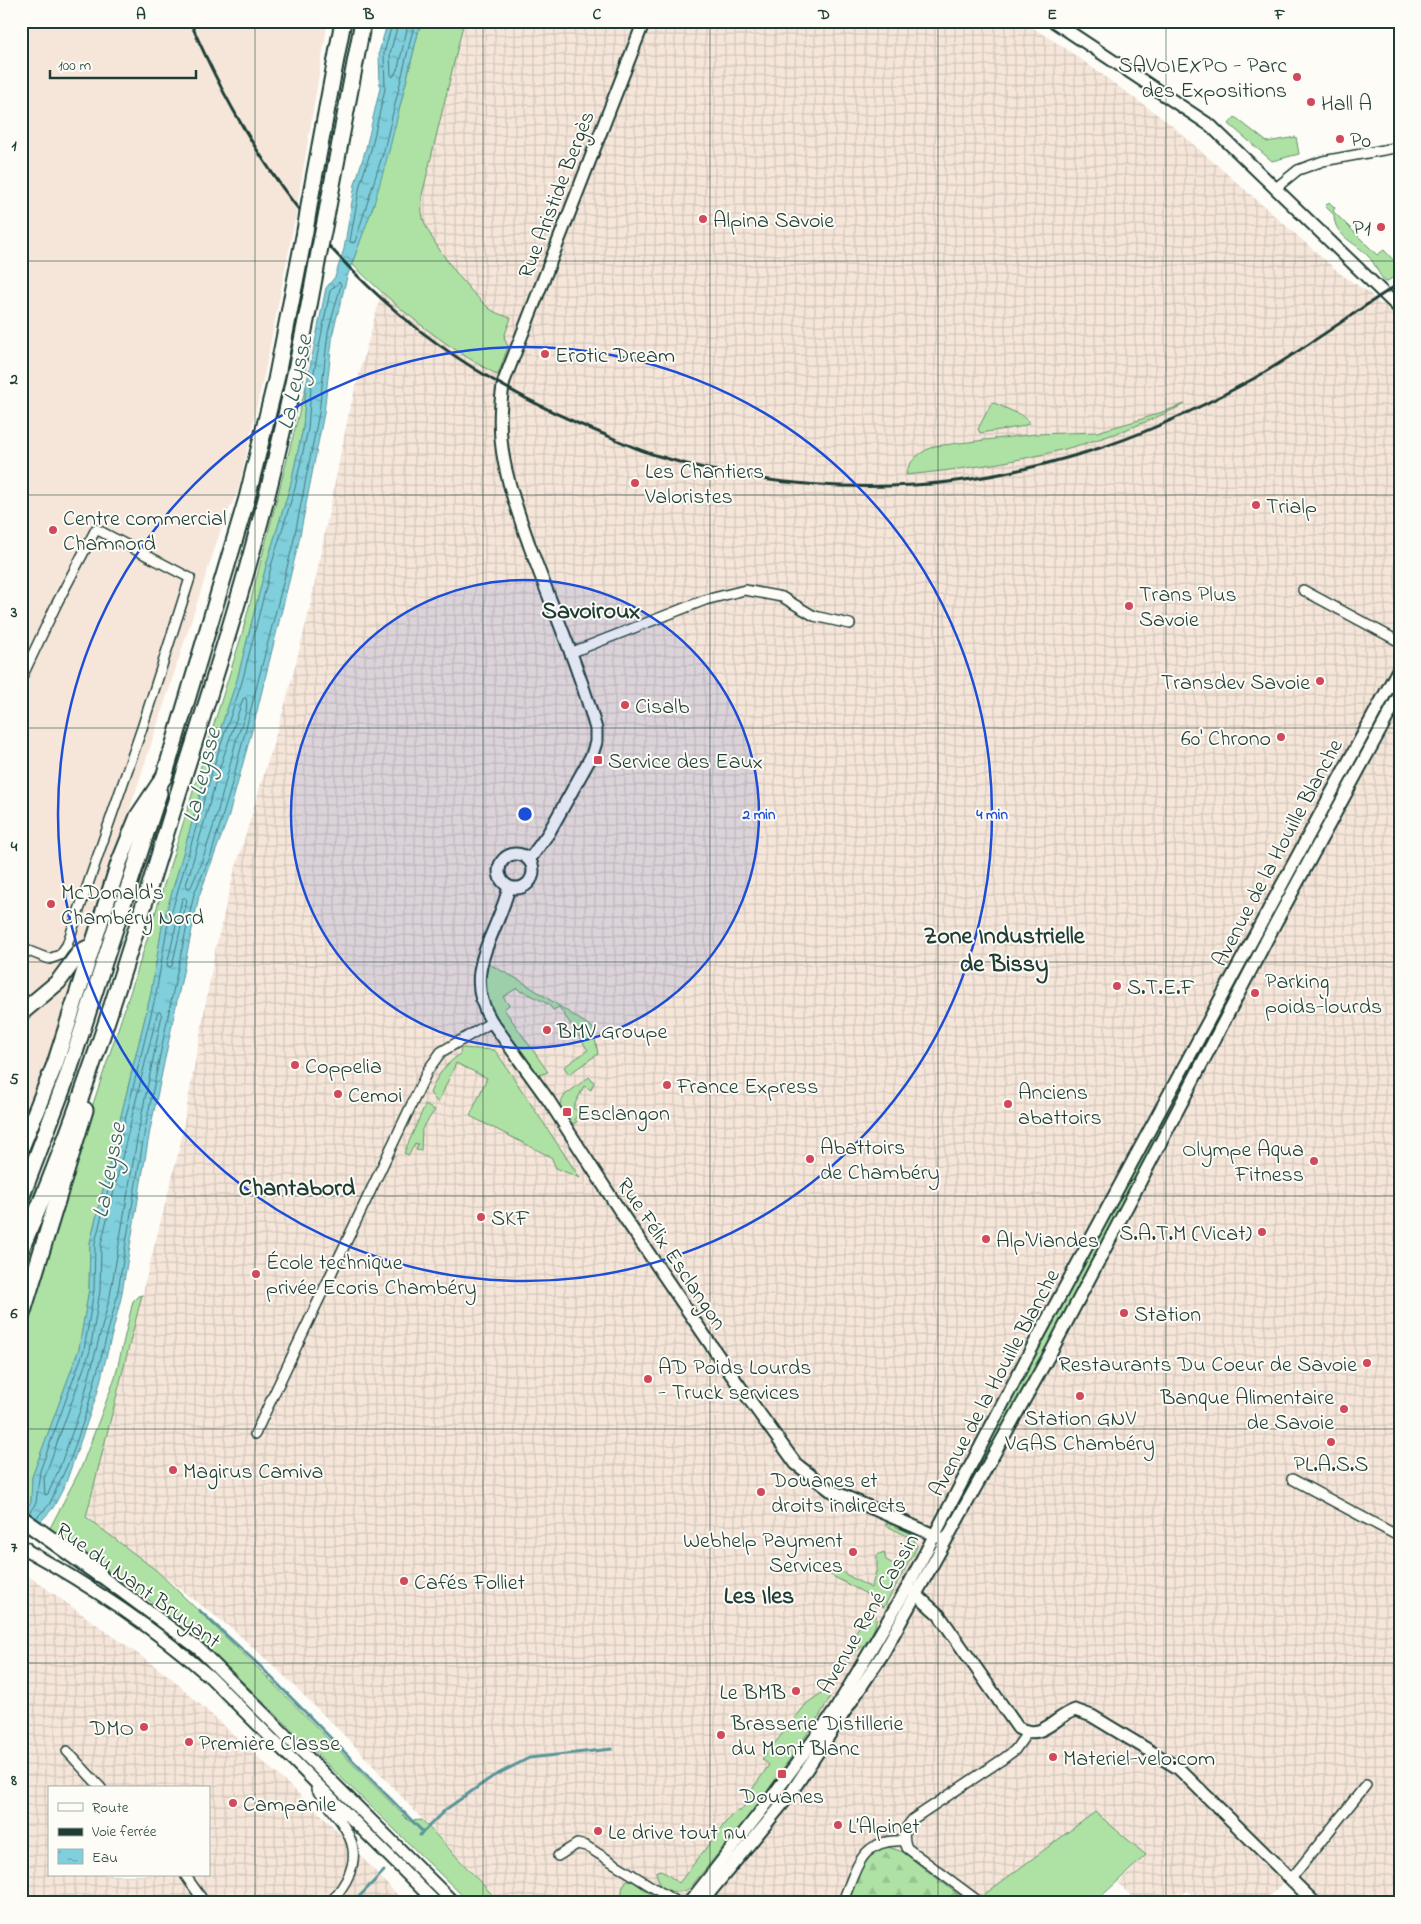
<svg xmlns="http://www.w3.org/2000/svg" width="1421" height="1924" font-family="'Indie Flower',sans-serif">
<defs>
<pattern id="industrial-grid" width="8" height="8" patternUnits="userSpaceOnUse" patternTransform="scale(1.25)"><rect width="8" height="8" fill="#f6e6da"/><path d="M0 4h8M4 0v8" fill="none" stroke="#d2c6bc"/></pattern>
<pattern id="forest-firs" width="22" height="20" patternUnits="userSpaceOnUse" patternTransform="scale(1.25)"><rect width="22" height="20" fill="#aee2a4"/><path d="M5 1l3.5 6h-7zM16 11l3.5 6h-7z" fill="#95c38e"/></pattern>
<pattern id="water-ripples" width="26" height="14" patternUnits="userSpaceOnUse" patternTransform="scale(1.25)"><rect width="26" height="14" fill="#80cfdd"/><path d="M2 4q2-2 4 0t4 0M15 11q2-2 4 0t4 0" fill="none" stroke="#68a9b4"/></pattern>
</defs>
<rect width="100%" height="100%" fill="#fdfcf7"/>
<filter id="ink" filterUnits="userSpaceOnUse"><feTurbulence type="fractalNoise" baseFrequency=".02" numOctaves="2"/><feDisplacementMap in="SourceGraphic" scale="10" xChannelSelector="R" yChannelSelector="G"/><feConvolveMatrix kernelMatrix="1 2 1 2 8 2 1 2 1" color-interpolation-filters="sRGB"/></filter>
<g filter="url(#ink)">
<polygon fill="#f6e6da" points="21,21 328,21 295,219 265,371 238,491 223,523 41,1082 21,1114"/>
<g fill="url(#industrial-grid)" fill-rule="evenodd">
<polygon points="455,21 1022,21 1065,48 1169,123 1342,275 1369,293 1381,305 1400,292 1400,1903 1323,1903 1293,1873 1262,1903 1199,1903 1187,1891 1173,1903 1138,1903 1118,1883 1146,1855 1095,1812 973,1903 969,1903 903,1852 840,1903 500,1903 351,1742 279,1671 235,1631 85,1517 179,1150 216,946 232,880 286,701 309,612 349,412"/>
<path d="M 26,1574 L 170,1677 L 324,1817 L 405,1903 L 21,1903 L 21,1579 ZM 49,1788 L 209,1788 L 209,1875 L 49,1875 Z"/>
</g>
<g fill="#aee2a4" stroke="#66906c">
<path d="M 421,21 L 464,21 L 422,195 C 422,203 421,211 423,218 C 429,241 473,298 493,311 C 498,314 505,316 511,318 L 504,337 L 508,347 L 498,375 C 443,346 396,307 352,264 C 381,185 401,104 421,21 Z"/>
<polygon points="1235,117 1267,142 1296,137 1299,154 1272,161 1229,124"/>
<path d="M 1329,202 L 1335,208 L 1333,211 L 1377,255 L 1384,250 L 1398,265 L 1400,264 L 1400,273 L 1386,282 C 1377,274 1376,264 1368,256 C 1356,242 1334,237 1334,215 L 1325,206 Z"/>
<polygon points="306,386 303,428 290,487 267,562 237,680 209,763 162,927 151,993 90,1243 89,1289 79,1349 32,1477 31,1502 25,1509 21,1508 21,1197 73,1164 135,978 242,634"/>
<polygon points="992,402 1021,415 1030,423 1020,427 980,433 978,429"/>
<path d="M 1185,404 C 1089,451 1011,464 906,475 C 908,460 922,451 935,446 L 1036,434 L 1097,432 L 1139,420 Z"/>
<polygon points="1321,822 1321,829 1175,1103 1173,1101 1174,1096"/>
<polygon points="487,963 521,981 593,1028 598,1054 569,1074 564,1067 588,1050 559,1007 553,1010 548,1004 523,991 521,992 517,988 503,997 509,1005 504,1009 548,1072 539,1075 535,1074 488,1005 482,986"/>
<path d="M 461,1048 L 494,1050 L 497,1053 L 580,1178 L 556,1168 L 551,1157 L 470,1116 L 487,1078 L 456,1063 L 438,1103 L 430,1093 C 439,1073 443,1067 460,1054 Z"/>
<polygon points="589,1077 594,1082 591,1090 584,1086 573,1108 579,1112 575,1119 577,1122 572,1124 568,1122 559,1106 565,1095"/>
<polygon points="425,1105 435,1110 422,1129 421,1151 416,1150 418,1144 415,1143 409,1155 404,1153"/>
<polygon points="1167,1111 1169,1115 1048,1350 966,1497 959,1493"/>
<polygon points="142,1295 86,1517 157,1571 260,1670 409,1821 422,1820 500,1903 470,1903 212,1652 150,1601 65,1541 50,1528 81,1468 115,1378 133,1301 138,1296"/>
<polygon points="888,1523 912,1534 917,1547 884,1607 872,1603 874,1598 821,1570 825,1563 871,1588 877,1569 877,1555 884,1552 886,1560 897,1566 904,1555 901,1553 909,1537 885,1525"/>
<path d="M 868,1611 L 876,1616 C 878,1626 866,1647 856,1651 L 848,1646 Z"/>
<path d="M 823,1692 L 827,1692 L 830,1697 L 819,1717 L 759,1803 L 690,1888 C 680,1895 670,1892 660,1886 L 656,1872 L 661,1870 L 679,1883 L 730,1817 L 736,1811 L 740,1811 L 749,1800 L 747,1797 L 769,1765 L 762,1759 L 807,1703 Z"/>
<polygon points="1095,1812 1146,1855 1094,1903 973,1903"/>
<polygon points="627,1880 631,1880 663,1903 640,1903 636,1897 632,1903 621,1897 623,1886"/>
</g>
<polygon fill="url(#forest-firs)" stroke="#66906c" points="885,1846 903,1852 969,1903 840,1903 868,1858"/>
<path fill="url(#water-ripples)" stroke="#599599" d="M 388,21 L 421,21 L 389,151 L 374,204 L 347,277 L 333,332 L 324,413 L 298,545 L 255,719 L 228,818 L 199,896 L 150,1130 L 121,1298 L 97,1394 L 65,1485 L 53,1508 L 21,1543 C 21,1527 20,1514 31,1502 L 32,1477 L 79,1349 L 89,1289 L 90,1243 L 151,993 L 162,927 L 209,763 L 237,680 L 267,562 L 290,487 L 303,428 L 306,386 L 326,288 L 335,277 L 344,249 L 355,184 L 366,148 L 380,88 L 379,52 Z"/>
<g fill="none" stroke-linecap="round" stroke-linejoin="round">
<g stroke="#467778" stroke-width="1">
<polyline points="393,21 384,53 385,89 371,150 360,185 350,241 352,243 355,242 384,150 415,21"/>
<polyline points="399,21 390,53 391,75 393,77 398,68 409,21"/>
<path d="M 246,698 C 250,710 239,729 236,741 C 223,791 212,841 191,887 L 188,888 L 186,885 L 220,767 L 243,699 Z"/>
<polygon points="185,898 187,900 172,966 169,967 167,965 182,899"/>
<polygon points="160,1012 162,1015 139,1128 110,1296 81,1408 59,1469 48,1494 45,1495 44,1479 90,1351 100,1291 101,1244 157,1014"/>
<polyline points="29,1513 36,1503 40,1471 84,1350 94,1290 95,1243 156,994 167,928 214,765 242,682 272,563 295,488 308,429 311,387 330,291 339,282 341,285 328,332 319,413 293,544 230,791 211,855 194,894 177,972 145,1129 117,1297 87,1410 72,1455 49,1505 36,1518"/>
</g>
<g stroke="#599599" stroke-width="3">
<polyline points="199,1610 260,1666 423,1832"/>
<polyline points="420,1835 445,1810 492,1777 529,1758 612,1749"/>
<polyline points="353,1903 384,1871"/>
</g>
<g stroke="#1f3d34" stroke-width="12">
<g id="street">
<polyline points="1277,187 1298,170 1323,161 1400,147"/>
<polyline points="1303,590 1400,642"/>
<polyline points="570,653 705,600 745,590 782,597 814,616 850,624"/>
<polyline points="21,679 57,603 96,529 190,578 142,728 67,945 60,955 49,959 21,948"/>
<polyline points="255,1434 428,1070 441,1052 492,1022"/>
<polyline points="1292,1479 1400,1537"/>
<polyline points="67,1751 101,1788"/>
<path d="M 316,1789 C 350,1833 373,1853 330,1903"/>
<polyline points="558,1856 577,1844 586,1846 678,1903"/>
<polyline points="185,1875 205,1903"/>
<polyline points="1291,1879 1366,1785"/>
<path d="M 842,1903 C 857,1869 860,1838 904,1841"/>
<path d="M 981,1903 L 907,1848 C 902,1836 904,1829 913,1819 L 1003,1759 L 1015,1750 L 1027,1733"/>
</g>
</g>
<g stroke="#1f3d34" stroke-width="15">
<g id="secondary">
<polyline points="1053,21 1211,126 1400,309"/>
<circle cx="516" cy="871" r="17"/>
<path d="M 529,860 L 548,834 L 592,755 L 596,742 L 596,729 C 579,667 552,607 530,547 C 510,490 492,443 504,381 L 644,21"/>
<path d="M 509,887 C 497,937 460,972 492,1022 L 549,1101 L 622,1214 L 728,1370 L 796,1464 L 830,1490 L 941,1538"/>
<path d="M 21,1547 C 88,1584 153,1627 210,1677 L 436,1903"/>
<polyline points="94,1571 199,1649 454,1903"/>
<path d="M 911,1590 L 939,1615 L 1018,1728 C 1043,1741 1054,1717 1075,1710 L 1092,1716 L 1178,1768 L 1315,1903"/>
<polyline points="689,1903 772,1797 834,1712 907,1588 1026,1359 1400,666"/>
<polyline points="701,1903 789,1796 882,1655 1051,1352 1276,922 1400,694"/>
</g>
</g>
<g stroke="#1f3d34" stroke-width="19">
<g id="highway">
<polyline points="310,200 343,21"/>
<polyline points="326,217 363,21"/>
<polyline points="21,1013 58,982 80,952 90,947"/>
<polyline points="21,1148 55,1064 119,863 138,816 164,777 247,498 276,380 305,231"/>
<polyline points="21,1198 67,1077 159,793"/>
<path d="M 21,1249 C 84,1106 128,956 174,807 C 208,698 244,589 271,479 C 290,402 306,325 320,247"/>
<polyline points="21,1318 85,1110"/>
<polyline points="21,1518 99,1574"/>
<polyline points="21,1548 24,1549"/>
</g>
</g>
<use href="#street" stroke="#fdfcf7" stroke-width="9"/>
<use href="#secondary" stroke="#fdfcf7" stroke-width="11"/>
<use href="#highway" stroke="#fdfcf7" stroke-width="15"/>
<path stroke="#1f3d34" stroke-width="3" d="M 190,21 C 232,120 290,212 368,286 C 437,352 520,401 608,436 C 623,443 639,450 655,455 C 738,481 828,490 915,485 C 973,482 1031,469 1087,452 C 1145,435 1200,408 1253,379 C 1304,350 1351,314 1400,283"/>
<g stroke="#1f3d34" stroke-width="19" stroke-linecap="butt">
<g id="highway-bridge">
<polyline points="305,231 310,200"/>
<polyline points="320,247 326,217"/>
</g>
</g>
<use href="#highway-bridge" stroke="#fdfcf7" stroke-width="15"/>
</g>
</g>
<path fill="none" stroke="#1f3d34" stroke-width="1" stroke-opacity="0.55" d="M 255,21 L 255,1903M 483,21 L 483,1903M 710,21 L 710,1903M 938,21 L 938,1903M 1166,21 L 1166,1903M 21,261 L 1400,261M 21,495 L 1400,495M 21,728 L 1400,728M 21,962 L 1400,962M 21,1196 L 1400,1196M 21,1429 L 1400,1429M 21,1663 L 1400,1663"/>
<circle cx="525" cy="814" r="234" fill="#1d4ed8" fill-opacity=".12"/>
<g fill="none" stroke="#1d4ed8" stroke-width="2.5">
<circle cx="525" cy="814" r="234"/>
<circle cx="525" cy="814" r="467"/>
</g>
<g fill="#d1495b" stroke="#fdfcf7" stroke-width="2">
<circle cx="1297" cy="77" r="5"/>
<circle cx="1311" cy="102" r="5"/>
<circle cx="1340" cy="139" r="5"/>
<circle cx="703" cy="219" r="5"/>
<circle cx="1381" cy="227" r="5"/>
<circle cx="545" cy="354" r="5"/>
<circle cx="635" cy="483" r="5"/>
<circle cx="1256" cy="505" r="5"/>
<circle cx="53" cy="530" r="5"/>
<circle cx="1129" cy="606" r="5"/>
<circle cx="1320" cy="681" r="5"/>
<circle cx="625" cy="705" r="5"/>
<circle cx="1281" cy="737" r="5"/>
<rect x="593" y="755" width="10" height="10" rx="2.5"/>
<circle cx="51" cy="904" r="5"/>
<circle cx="1117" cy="986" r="5"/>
<circle cx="1255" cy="993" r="5"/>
<circle cx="547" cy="1030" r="5"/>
<circle cx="295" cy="1065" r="5"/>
<circle cx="667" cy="1085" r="5"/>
<circle cx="338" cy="1094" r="5"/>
<circle cx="1008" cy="1104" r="5"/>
<rect x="562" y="1107" width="10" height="10" rx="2.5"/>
<circle cx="810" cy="1159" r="5"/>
<circle cx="1314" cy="1161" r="5"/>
<circle cx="481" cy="1217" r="5"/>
<circle cx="1262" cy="1232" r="5"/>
<circle cx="986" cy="1239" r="5"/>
<circle cx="256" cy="1274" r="5"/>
<circle cx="1124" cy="1313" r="5"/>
<circle cx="1367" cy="1363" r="5"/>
<circle cx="648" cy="1379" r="5"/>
<circle cx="1080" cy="1396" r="5"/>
<circle cx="1344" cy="1409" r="5"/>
<circle cx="1331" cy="1442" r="5"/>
<circle cx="173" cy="1470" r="5"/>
<circle cx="761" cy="1492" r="5"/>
<circle cx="853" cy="1552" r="5"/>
<circle cx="404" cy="1581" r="5"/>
<circle cx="796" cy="1691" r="5"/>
<circle cx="144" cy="1727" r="5"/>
<circle cx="721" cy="1735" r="5"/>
<circle cx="189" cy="1742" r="5"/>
<circle cx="1053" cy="1757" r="5"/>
<rect x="777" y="1769" width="10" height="10" rx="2.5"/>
<circle cx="233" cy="1803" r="5"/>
<circle cx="838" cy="1825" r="5"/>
<circle cx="598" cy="1831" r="5"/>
</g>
<g text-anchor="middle" stroke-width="4" stroke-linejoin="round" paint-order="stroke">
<g font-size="22" fill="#1f3d34" stroke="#fdfcf7" text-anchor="start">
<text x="1287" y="72" text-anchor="end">SAVOIEXPO - Parc<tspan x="1287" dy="25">des Expositions</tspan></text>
<text x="1321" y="110">Hall A</text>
<text x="1350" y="147">P0</text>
<text x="713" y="227">Alpina Savoie</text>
<text x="1371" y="235" text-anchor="end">P1</text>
<text x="555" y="362">Erotic Dream</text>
<text x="645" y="478">Les Chantiers<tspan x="645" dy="25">Valoristes</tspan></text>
<text x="1266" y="513">Trialp</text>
<text x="63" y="525">Centre commercial<tspan x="63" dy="25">Chamnord</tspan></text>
<text x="1139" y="601">Trans Plus<tspan x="1139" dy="25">Savoie</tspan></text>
<text x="1310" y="689" text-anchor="end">Transdev Savoie</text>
<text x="635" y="713">Cisalb</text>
<text x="1271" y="745" text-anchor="end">60' Chrono</text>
<text x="608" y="768">Service des Eaux</text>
<text x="61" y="899">McDonald's<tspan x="61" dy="25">Chambéry Nord</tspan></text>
<text x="1265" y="988">Parking<tspan x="1265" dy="25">poids-lourds</tspan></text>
<text x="1127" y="994">S.T.E.F</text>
<text x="557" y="1038">BMV Groupe</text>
<text x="305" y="1073">Coppelia</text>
<text x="677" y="1093">France Express</text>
<text x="1018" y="1099">Anciens<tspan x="1018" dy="25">abattoirs</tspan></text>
<text x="348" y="1102">Cemoi</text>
<text x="577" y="1120">Esclangon</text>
<text x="820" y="1154">Abattoirs<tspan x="820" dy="25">de Chambéry</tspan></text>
<text x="1304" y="1156" text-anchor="end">Olympe Aqua<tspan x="1304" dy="25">Fitness</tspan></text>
<text x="491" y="1225">SKF</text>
<text x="1252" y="1240" text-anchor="end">S.A.T.M (Vicat)</text>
<text x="996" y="1247">Alp'Viandes</text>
<text x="266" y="1269">École technique<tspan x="266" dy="25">privée Ecoris Chambéry</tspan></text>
<text x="1134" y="1321">Station</text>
<text x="1357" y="1371" text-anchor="end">Restaurants Du Coeur de Savoie</text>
<text x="658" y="1374">AD Poids Lourds<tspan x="658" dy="25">- Truck services</tspan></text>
<text x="1334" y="1404" text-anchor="end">Banque Alimentaire<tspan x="1334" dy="25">de Savoie</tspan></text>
<text x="1080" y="1425" text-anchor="middle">Station GNV<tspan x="1080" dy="25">VGAS Chambéry</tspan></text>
<text x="1331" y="1471" text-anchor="middle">PL.A.S.S</text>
<text x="183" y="1478">Magirus Camiva</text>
<text x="771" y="1487">Douanes et<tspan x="771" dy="25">droits indirects</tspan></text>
<text x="843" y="1547" text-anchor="end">Webhelp Payment<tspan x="843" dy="25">Services</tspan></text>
<text x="414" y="1589">Cafés Folliet</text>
<text x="786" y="1699" text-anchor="end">Le BMB</text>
<text x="731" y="1730">Brasserie Distillerie<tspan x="731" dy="25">du Mont Blanc</tspan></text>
<text x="134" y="1735" text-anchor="end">DMO</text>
<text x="199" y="1750">Première Classe</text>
<text x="1063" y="1765">Materiel-velo.com</text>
<text x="782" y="1803" text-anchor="middle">Douanes</text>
<text x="243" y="1811">Campanile</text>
<text x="848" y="1833">L’Alpinet</text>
<text x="608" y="1839">Le drive tout nu</text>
</g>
<g font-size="22" fill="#1f3d34" stroke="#fdfcf7">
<text transform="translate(555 194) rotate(-69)" y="8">Rue Aristide Bergès</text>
<text transform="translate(1276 852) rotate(-62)" y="8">Avenue de la Houille Blanche</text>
<text transform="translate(673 1253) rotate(56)" y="8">Rue Félix Esclangon</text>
<text transform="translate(993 1382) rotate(-62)" y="8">Avenue de la Houille Blanche</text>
<text transform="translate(139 1584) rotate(36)" y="8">Rue du Nant Bruyant</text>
<text transform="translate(867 1613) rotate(-60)" y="8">Avenue René Cassin</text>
</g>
<g font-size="24" font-style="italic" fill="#37625e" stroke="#fdfcf7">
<text transform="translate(294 382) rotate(-78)" y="8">La Leysse</text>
<text transform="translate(201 775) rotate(-76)" y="8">La Leysse</text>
<text transform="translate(108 1170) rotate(-79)" y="8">La Leysse</text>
</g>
<g font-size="24" font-weight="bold" fill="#1f3d34" stroke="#fdfcf7">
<text x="591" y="618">Savoiroux</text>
<text x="1004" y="943">Zone Industrielle<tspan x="1004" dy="28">de Bissy</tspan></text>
<text x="297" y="1195">Chantabord</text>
<text x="759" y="1603">Les Iles</text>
</g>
</g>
<circle cx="525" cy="814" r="8" fill="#1d4ed8" stroke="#fdfcf7" stroke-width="2.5"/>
<g font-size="15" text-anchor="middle" font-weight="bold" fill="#1d4ed8" stroke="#fdfcf7" stroke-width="4" stroke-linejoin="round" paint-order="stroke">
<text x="759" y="819">2 min</text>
<text x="992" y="819">4 min</text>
</g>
<rect width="1421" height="1924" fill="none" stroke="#fdfcf7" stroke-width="55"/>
<rect x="48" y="1786" width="162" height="90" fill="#fdfcf7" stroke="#a4b0a9"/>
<rect x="58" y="1803" width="25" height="8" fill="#fdfcf7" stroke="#a4b0a9"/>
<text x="92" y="1812" font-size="15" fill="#1f3d34">Route</text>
<rect x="58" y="1828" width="25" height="8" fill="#1f3d34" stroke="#a4b0a9"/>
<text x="92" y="1836" font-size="15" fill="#1f3d34">Voie ferrée</text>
<rect x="58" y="1849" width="25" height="15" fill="url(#water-ripples)" stroke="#a4b0a9"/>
<text x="92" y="1862" font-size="15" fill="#1f3d34">Eau</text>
<path d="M50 70v8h146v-8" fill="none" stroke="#1f3d34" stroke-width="2.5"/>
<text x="58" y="70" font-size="15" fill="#1f3d34" stroke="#fdfcf7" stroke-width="4" paint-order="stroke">100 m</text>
<rect x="28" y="28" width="1366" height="1868" fill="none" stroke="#1f3d34" stroke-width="2"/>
<g font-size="16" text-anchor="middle" font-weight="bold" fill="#1f3d34">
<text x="141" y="19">A</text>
<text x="369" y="19">B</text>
<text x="597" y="19">C</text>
<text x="824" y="19">D</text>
<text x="1052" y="19">E</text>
<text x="1280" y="19">F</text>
<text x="14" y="150">1</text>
<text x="14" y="384">2</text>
<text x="14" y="617">3</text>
<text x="14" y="851">4</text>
<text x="14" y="1084">5</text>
<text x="14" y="1318">6</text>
<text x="14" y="1552">7</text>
<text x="14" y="1785">8</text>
</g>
</svg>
